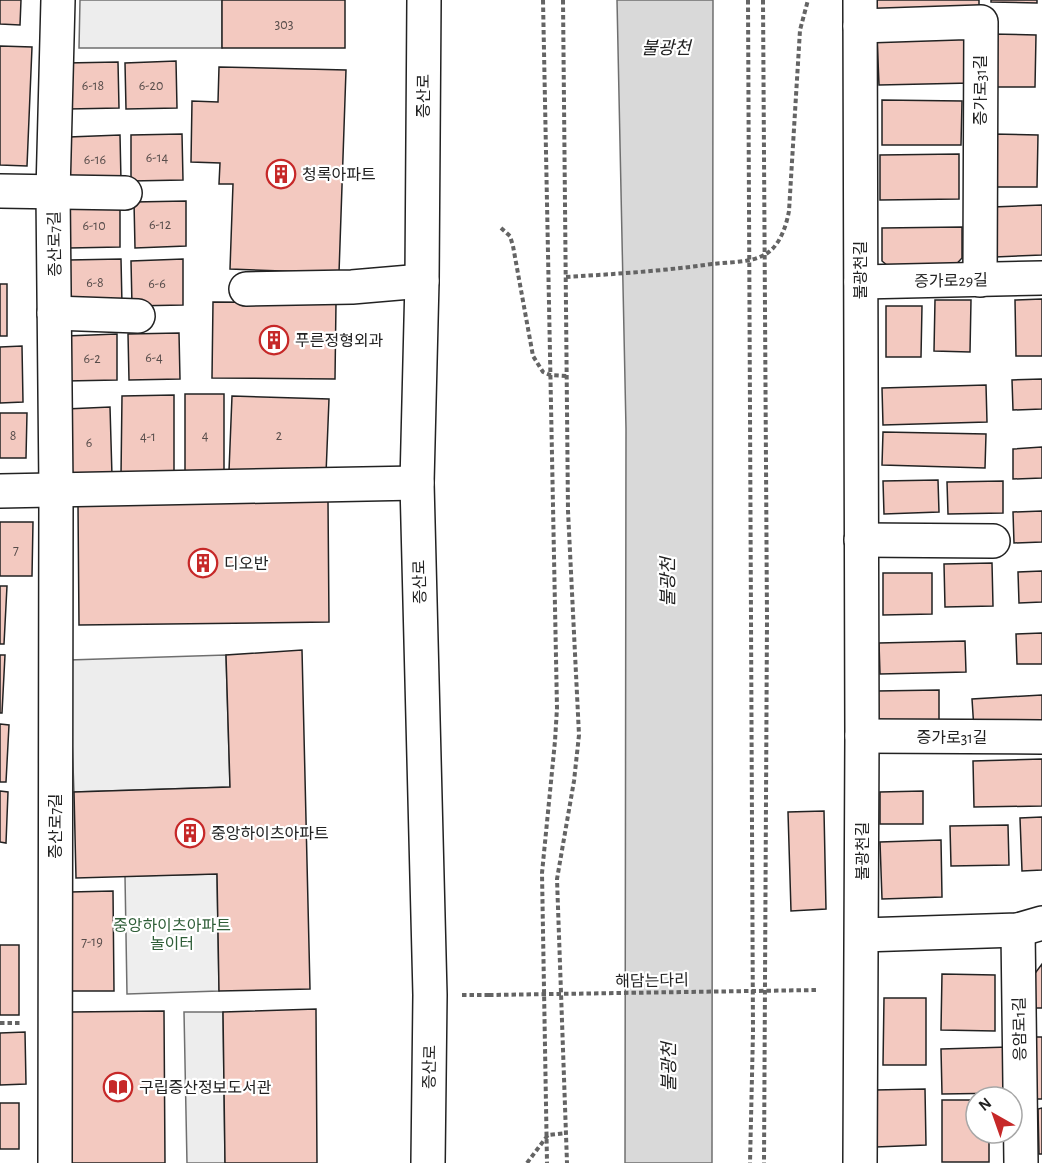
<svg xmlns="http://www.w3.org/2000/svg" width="1042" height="1163" font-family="'Alegreya Sans','Noto Sans KR',sans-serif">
<rect width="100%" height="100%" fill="#fff"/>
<polygon fill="#eee" stroke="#6f6f6f" stroke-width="1.5" points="217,874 219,991 127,994 125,876"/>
<g fill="#ededed" stroke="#6f6f6f" stroke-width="1.5">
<polygon points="80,0 222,0 222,48 79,48"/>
<polygon points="226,655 230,787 74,792 69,660"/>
<polygon points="184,1012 223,1012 225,1163 187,1163"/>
</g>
<polygon fill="#d9d9d9" stroke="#6f6f6f" stroke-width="1.5" points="617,0 713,0 712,1163 625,1163 626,429"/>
<g fill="#f3c9c0" stroke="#222" stroke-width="1.5">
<polygon points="0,0 21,0 20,25 0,24"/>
<rect x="222" y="0" width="123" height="48"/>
<polygon points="876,0 979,0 979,11 876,13"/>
<polygon points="991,0 1037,0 1037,3 991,2"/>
<polygon points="970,32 971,83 879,85 877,35"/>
<polygon points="990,34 1036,35 1035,87 989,87"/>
<polygon points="0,46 32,47 27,166 0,165"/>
<polygon points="176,61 177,108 126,109 125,63"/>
<polygon points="118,62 119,108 68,109 66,63"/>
<polygon points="219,67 346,70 339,273 230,269 233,184 219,184 220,163 191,162 192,101 218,102"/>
<polygon points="882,100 962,101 961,145 882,145"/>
<polygon points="182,134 183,180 131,181 131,135"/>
<polygon points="992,134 1038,135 1037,187 991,187"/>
<polygon points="120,135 121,181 70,182 69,137"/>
<polygon points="959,154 959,199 880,200 880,155"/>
<polygon points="120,201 120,247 69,248 68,202"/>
<polygon points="186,201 186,246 135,248 134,202"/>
<polygon points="1042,205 1042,255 995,257 993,207"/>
<polygon points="962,227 962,258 951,270 894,271 882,261 882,228"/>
<polygon points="121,259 122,305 70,306 69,260"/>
<polygon points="183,259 183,305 132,306 131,261"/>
<rect x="0" y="284" width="7" height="52"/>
<polygon points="1042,299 1042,356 1016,356 1015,300"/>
<polygon points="935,300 971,300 970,352 934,351"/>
<polygon points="213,302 336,303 335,379 212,378"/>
<polygon points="886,306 922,306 921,357 886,357"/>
<polygon points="179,333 180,379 129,380 128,334"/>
<polygon points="117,334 117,380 66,381 66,336"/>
<polygon points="22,346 23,402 0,403 0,347"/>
<polygon points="1042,379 1042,409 1013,410 1012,380"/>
<polygon points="986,385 987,422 883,425 882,388"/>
<rect x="185" y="394" width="39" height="82"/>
<polygon points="174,395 174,476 121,476 122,396"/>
<polygon points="232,396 329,399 326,474 229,471"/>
<polygon points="110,407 112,476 68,477 66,409"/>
<polygon points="0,413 27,413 26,458 0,458"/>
<polygon points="883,432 986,434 985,468 882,465"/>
<polygon points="1042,447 1042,478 1013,479 1013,449"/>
<polygon points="938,480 939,512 884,514 883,481"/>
<polygon points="1003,481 1003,513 948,514 947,482"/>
<polygon points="328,501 329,622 79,625 78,505"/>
<polygon points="1042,511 1042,542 1014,543 1013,512"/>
<polygon points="0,522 33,522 32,576 0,576"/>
<polygon points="992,563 993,606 945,607 944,564"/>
<polygon points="1042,571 1042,602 1019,603 1018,572"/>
<polygon points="883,573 932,573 932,614 883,615"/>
<polygon points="0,586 7,586 4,644 0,644"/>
<polygon points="1042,633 1042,664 1017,664 1016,634"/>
<polygon points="965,641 966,672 880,674 879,643"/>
<polygon points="302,650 310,989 219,991 217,874 76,878 74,792 230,787 226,655"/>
<polygon points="0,655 5,655 2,713 0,713"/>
<polygon points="939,690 939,729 877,729 877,691"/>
<polygon points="1042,695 1042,726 974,730 972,699"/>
<polygon points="0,724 9,725 6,782 0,782"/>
<polygon points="1042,759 1042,806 974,807 973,761"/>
<polygon points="0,791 8,792 6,843 0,842"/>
<polygon points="923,791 923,824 880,824 880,792"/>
<polygon points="824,811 826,909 791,911 788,812"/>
<polygon points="1042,817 1042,870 1022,871 1020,818"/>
<polygon points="1008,825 1009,865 951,866 950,826"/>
<polygon points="941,840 942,897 882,899 880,842"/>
<polygon points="113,891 114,991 71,991 70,892"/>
<rect x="0" y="945" width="19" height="70"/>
<polygon points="1042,964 1042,1008 1034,1008 1033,976"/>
<polygon points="942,974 995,975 995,1031 941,1030"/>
<polygon points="884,998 926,998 926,1065 883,1065"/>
<polygon points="316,1009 317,1163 225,1163 223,1012"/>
<polygon points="164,1011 165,1163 72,1163 70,1012"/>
<polygon points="25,1032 26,1084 0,1085 0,1033"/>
<polygon points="1034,1037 1042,1037 1042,1099 1036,1099"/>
<polygon points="1009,1047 1010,1093 942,1094 941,1049"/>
<polygon points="925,1089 926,1145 876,1147 875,1090"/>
<polygon points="942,1100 976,1100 976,1133 989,1133 989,1162 942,1162"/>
<rect x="0" y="1103" width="19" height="46"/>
<polygon points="1042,1108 1042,1154 1039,1154 1038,1109"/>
</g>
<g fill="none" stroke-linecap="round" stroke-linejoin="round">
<g stroke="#222" stroke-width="36">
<g id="minor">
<polyline points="860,0 862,736 860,1163"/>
<polyline points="860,26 981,22 980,280"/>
<polyline points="0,191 125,193"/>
<polyline points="861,282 1042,278"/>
<polyline points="246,289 352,287 422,281"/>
<polyline points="54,313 138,316"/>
<polyline points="0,491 417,483"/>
<polyline points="861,540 993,541"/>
<polyline points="862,736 1042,737"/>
<polyline points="1018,930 1021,1163"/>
<polyline points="862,935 1018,930 1042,923"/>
<polyline points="55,1163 56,489 53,192 58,0"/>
</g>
</g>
<g stroke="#222" stroke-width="36">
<polyline id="major" points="424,0 422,281 417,483 430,995 428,1163"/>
</g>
<g stroke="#646464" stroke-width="4" stroke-dasharray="4.5 3" stroke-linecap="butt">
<polyline points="543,0 557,708 555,741 542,873 547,1163"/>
<polyline points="563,0 568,511 579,735 574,781 557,879 567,1163"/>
<polyline points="748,0 753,1032 750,1163"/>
<polyline points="763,0 767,619 764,1163"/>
<polyline points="501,228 510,236 513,246 533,356 543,372 550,375 567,376"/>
<path d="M 566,277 C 615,274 664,271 712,264 C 728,262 747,263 762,256 C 779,249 786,227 789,211 L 800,30 L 808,0"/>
<polyline points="462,995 489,995"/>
<polyline points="0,1023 20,1023"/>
<polyline points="527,1163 548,1135 566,1133"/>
</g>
<use href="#minor" stroke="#fff" stroke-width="33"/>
<use href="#major" stroke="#fff" stroke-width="33"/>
<polyline stroke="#646464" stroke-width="4" stroke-dasharray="4.5 3" stroke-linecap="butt" points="489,995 817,990"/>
</g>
<defs>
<g id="building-ring" transform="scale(1.5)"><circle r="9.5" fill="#fff" stroke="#c62828" stroke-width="1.5"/><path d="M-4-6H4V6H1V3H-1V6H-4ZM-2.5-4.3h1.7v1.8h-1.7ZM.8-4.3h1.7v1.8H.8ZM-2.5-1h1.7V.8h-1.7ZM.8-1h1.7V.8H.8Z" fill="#c62828"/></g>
<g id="library-ring" transform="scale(1.5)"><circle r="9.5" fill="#fff" stroke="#c62828" stroke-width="1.5"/><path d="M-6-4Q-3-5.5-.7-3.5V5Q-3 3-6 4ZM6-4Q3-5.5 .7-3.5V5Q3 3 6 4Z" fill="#c62828"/></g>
</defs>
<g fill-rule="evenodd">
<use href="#building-ring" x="281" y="174"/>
<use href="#building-ring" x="274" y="340"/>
<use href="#building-ring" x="203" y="563"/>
<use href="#building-ring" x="190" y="833"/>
<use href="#library-ring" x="118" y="1087"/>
</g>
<g text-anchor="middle" stroke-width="4.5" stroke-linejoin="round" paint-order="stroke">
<g font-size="14" fill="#564c4a">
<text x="284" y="29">303</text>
<text x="93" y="90">6-18</text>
<text x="151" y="90">6-20</text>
<text x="157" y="162">6-14</text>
<text x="95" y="164">6-16</text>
<text x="160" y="229">6-12</text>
<text x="94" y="230">6-10</text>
<text x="95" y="287">6-8</text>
<text x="157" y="288">6-6</text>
<text x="154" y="362">6-4</text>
<text x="92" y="363">6-2</text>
<text x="13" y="440">8</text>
<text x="205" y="440">4</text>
<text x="279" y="440">2</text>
<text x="148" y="441">4-1</text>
<text x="89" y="447">6</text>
<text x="16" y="554">7</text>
<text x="92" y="946">7-19</text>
</g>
<g font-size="16" fill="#222" stroke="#fff">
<text transform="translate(980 90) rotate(-90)" y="6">증가로31길</text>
<text transform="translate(423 96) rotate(-90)" y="6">증산로</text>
<text transform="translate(54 244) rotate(-91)" y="6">증산로7길</text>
<text transform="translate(860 270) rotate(-90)" y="6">불광천길</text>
<text transform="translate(951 280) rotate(-1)" y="6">증가로29길</text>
<text transform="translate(419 582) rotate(-91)" y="6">증산로</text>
<text x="952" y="743">증가로31길</text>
<text transform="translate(55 826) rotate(-90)" y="6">증산로7길</text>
<text transform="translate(862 851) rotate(-90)" y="6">불광천길</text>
<text transform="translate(652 980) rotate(-1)" y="6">해담는다리</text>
<text transform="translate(1019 1029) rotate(-91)" y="6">응암로1길</text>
<text transform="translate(429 1067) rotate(-89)" y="6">증산로</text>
</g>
<g font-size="16" fill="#222" stroke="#fff" text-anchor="start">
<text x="302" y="180">청록아파트</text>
<text x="295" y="346">푸른정형외과</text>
<text x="224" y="569">디오반</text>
<text x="211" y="839">중앙하이츠아파트</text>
<text x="139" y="1093">구립증산정보도서관</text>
</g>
<g font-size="16" fill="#2f5e38" stroke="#fff">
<text x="172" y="931">중앙하이츠아파트<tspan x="172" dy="18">놀이터</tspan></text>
</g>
<g font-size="18" font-style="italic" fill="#222" stroke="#fff">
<text x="666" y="54">불광천</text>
<text transform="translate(668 582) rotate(-90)" y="6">불광천</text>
<text transform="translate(669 1067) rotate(-90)" y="6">불광천</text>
</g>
</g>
<g transform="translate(994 1115) rotate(320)"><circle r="28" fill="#ffffff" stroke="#a7a7a7" stroke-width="1.5"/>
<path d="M0-4.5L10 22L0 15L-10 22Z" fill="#c62828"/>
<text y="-9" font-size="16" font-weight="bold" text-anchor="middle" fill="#222222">N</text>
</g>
</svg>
